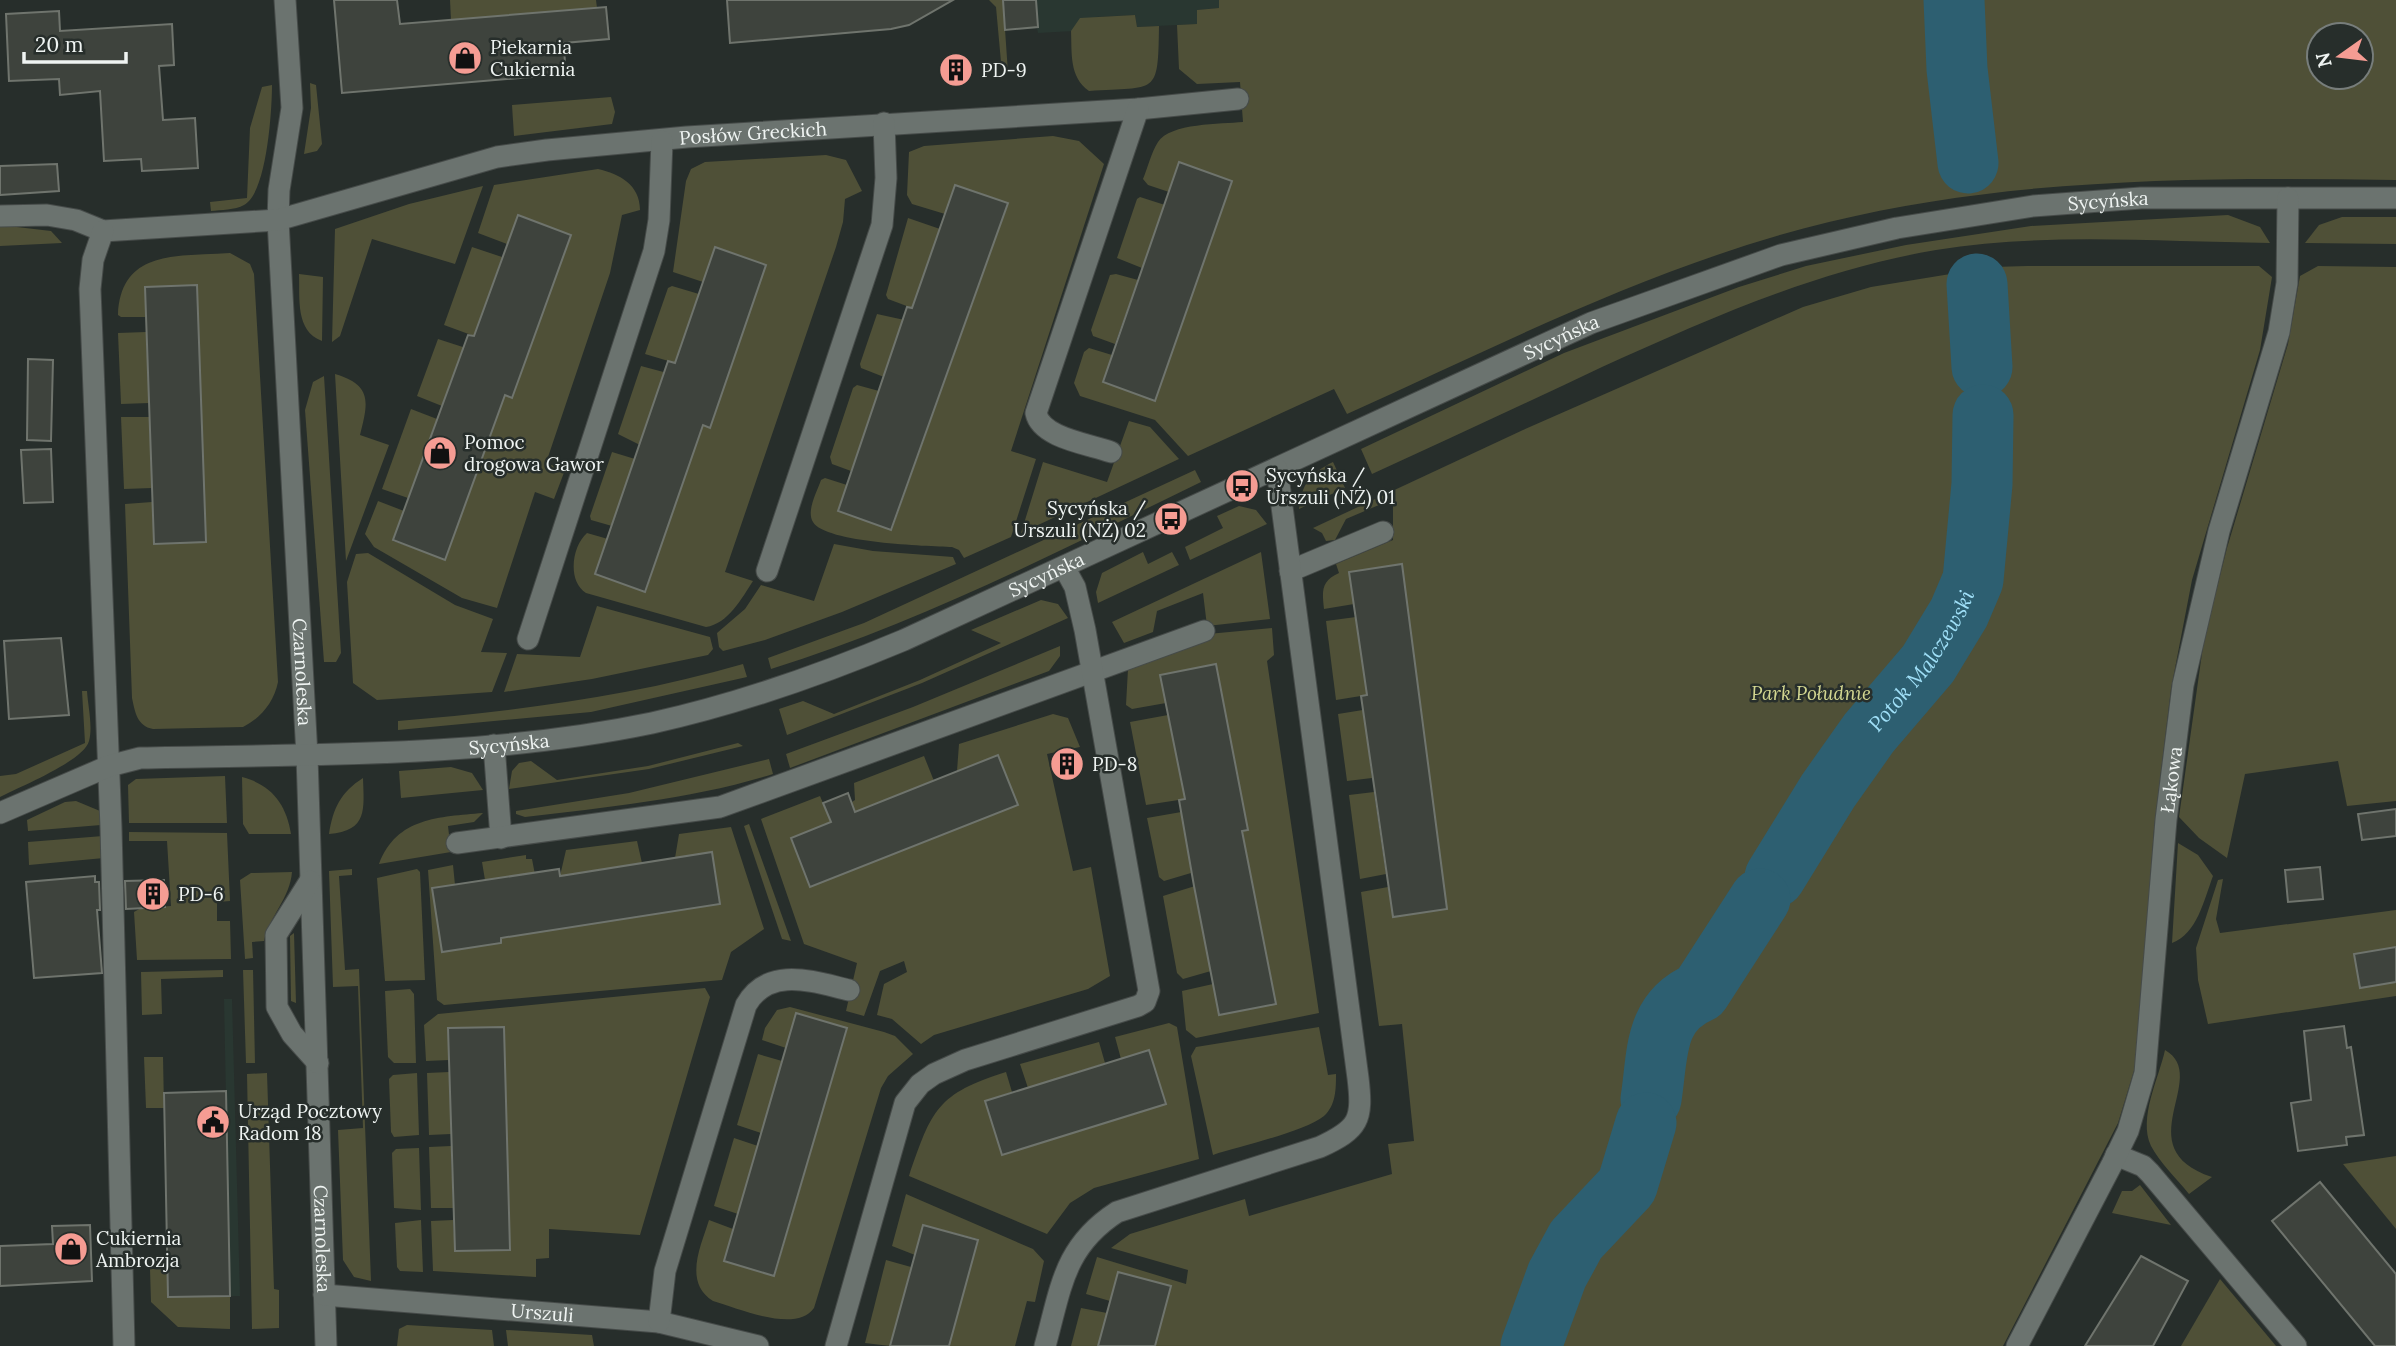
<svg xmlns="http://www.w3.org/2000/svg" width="2396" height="1346" font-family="Lora,serif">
<rect width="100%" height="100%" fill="#272e2b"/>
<g fill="#293731">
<polygon points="1003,0 1219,0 1219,8 1198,10 1197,24 1137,27 1135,15 1096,17 1091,30 1038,33 1037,28 1005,30"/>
<polygon points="224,999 232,999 240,1296 230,1296"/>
</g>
<g fill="#4f5037" fill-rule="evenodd">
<polygon points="450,0 596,0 597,8 451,20"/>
<polygon points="989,0 1003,0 1008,73 1002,73 996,7"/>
<path d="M 1219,0 L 2396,0 L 2396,180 C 2207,177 2014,177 1829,222 C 1660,263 1504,343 1347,414 L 1334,389 L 1188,456 L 1155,420 L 1080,396 L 1074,383 L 1084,352 L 1089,348 L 1112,355 L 1103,382 L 1155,400 L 1232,181 L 1179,163 L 1169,192 L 1148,185 L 1143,179 C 1148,167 1151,153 1158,142 C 1170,123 1221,124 1243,122 L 1240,82 L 1197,84 L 1179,69 L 1177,25 L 1197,24 L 1197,10 L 1219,8 ZM 2319,35 L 2361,35 L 2361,77 L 2319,77 Z"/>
<path d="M 1135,15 L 1137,27 L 1159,26 C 1158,97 1157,86 1089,91 C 1069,77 1072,53 1071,31 L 1080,18 Z"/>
<polygon points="310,83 316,85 322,144 317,151 304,154 311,108"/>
<path d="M 272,85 C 272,110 267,193 244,205 C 235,210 221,210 211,211 L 210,202 L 247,198 L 250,128 L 262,87 Z"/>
<polygon points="611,97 615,112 612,124 514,136 512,105"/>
<path d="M 1053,136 L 1079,141 L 1104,164 L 1011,451 L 1036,459 L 1011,537 L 964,558 L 959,550 L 952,547 C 928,546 825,543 813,522 C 806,511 817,492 821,480 L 825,478 L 847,485 L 838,511 L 892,529 L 1008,204 L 945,214 L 912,204 L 907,195 L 909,152 L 924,146 Z"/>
<path d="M 826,155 L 846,160 L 862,191 L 845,199 L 843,222 L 836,247 L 725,572 L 753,581 C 742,598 728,624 706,627 L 586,593 C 567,581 572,546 587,533 L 608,539 L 596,574 L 646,591 L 702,425 L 710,427 L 766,265 L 715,247 L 703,282 L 673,272 L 686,181 L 691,169 L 705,162 Z"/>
<path d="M 598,169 C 620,174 640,185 640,210 L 622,215 L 610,273 L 546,463 L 565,470 L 554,499 L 535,492 L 497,608 L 462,598 L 374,547 L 365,534 L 378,501 L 404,511 L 393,541 L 445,559 L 505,395 L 512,397 L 507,244 L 478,233 L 494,185 Z"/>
<polygon points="483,186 455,264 372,239 340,336 332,342 335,229 409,204"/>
<polygon points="1140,197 1165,205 1142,268 1117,258 1137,199"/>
<path d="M 2228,215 L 2260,227 L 2270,243 C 2160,242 2045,232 1936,250 C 1818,270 1710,318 1602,367 C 1526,403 1449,439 1372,474 L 1361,449 L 1564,353 L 1739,287 L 1806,266 L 1906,245 L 2031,226 Z"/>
<polygon points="2342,217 2396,217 2396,244 2305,243 2319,225"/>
<polygon points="908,218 940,229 912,308 888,299 886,295"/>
<polygon points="0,225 51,231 62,243 0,246"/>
<polygon points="472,247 502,257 474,336 444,325"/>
<path d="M 230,253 L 250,264 L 254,274 L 278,682 C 274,702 261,718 243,727 L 153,729 C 137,726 135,712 132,698 L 125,504 L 152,502 L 154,544 L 206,542 L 197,285 L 145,287 L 146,317 L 121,317 L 118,315 C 121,248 179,257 230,253 Z"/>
<path d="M 2027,266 L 2259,266 L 2272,277 L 2260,350 L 2192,580 L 2171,689 L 2154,829 L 2136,1064 L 2118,1123 L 2003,1346 L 1155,1346 L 1171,1286 L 1118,1272 L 1110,1301 L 1086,1294 L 1097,1257 L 1186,1284 L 1188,1270 L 1111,1248 L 1130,1234 L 1245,1199 L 1249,1216 L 1392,1174 L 1388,1144 L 1414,1141 L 1402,1024 L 1379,1026 L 1361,892 L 1388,887 L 1393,917 L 1447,909 L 1402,565 L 1354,604 L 1324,609 C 1322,591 1321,581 1339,573 L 1336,564 L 1393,540 L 1393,499 L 1346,519 L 1335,540 L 1326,541 L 1322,533 L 1313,528 L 1523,430 L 1803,307 L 1871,287 L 1993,267 Z"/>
<polygon points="2318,266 2396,267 2396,801 2347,806 2338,761 2245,774 2227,858 2199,838 2179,817 2204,639 2227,548 2288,344 2300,276"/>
<path d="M 299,274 L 323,277 L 322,341 C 295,331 300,298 299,274 Z"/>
<polygon points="1116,274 1138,280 1115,344 1093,336 1091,330 1110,275"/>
<polygon points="672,286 699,294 675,363 645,354 668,288"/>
<polygon points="877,314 909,321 884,377 861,368 860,364"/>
<polygon points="146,332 149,403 121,404 118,333"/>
<polygon points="438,339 469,349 452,378 442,406 417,396"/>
<polygon points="641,366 671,374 640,445 618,434"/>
<path d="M 335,374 C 373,385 368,403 360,435 L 389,445 L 346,561 Z"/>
<polygon points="324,376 341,653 336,662 324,662 305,410 313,382"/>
<polygon points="857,385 879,391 851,471 832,464 830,457 853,388"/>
<polygon points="411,409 437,419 408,498 382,489"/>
<polygon points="121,417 149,417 152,488 124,489"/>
<polygon points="1129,421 1150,427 1179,459 1021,533 1043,462 1107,482"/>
<polygon points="612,452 635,459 612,526 591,520 590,516"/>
<path d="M 1333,462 L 1345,488 L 1299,509 C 1301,484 1311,473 1333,462 Z"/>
<path d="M 1195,470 L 1201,482 C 1061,550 920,623 771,669 L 768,658 L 864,623 Z"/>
<polygon points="1239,506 1256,510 1267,524 1190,560 1185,547 1223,528 1217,516"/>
<polygon points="834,544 873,551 953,557 956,564 842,612 765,640 723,651 719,647 717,633 745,609 761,585 814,601"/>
<polygon points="1143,552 1148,564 1172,552 1179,565 1098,603 1096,592 1102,573"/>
<polygon points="1261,552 1270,619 1207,626 1203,593 1157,611 1153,632 1124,643 1112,622"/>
<polygon points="368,553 455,605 493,619 481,652 507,653 492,692 377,700 353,683 347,582 356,554"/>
<polygon points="1041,600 1058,604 1068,618 922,683 787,735 779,709 803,701 834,714 920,680 1001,643 971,630"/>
<polygon points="597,606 710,637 713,649 708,655 592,679 504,692 517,654 580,657"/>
<polygon points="1356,617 1367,695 1336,700 1326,621"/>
<polygon points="1272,628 1274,655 1267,661 1319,1013 1196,1038 1186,1030 1182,991 1213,984 1276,1004 1242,831 1248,830 1216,664 1161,675 1166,703 1132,709 1126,705 1128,669 1208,634"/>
<polygon points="1060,646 1060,656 1049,671 790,768 786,754 913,707"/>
<path d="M 743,664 L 747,677 L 591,712 L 398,730 L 398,721 C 515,711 630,697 743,664 Z"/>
<path d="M 82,691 L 87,691 C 88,706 93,727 89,741 C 84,761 19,787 0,797 L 0,776 L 16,774 L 85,743 Z"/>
<polygon points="1369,709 1368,746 1372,778 1347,781 1338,714"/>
<polygon points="1053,714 1068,718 1080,747 1047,754 1073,871 1091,867 1110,976 1088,989 934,1035 921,1044 892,1019 877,1015 884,984 907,972 904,961 880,971 864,1016 846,1011 857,963 804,944 761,819 820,796 831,822 791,838 810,887 1017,805 957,771 959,744"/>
<polygon points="1168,715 1185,799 1146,805 1130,722"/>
<polygon points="738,743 743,746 649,769 509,789 512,771 519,763 531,761 557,780 648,766"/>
<polygon points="924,756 934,781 855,812 852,802 855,800 854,783"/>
<path d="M 769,759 L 773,774 C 693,799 608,807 525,817 L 516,814 L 516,811 L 629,793 Z"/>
<polygon points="451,767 472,773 483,790 401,798 399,771"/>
<polygon points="225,776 227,823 129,823 128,785 136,779"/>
<path d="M 242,777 C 272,785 286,804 291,834 L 249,834 L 243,824 Z"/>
<path d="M 363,778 C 364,809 368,831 329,834 C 333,808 341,792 363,778 Z"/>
<polygon points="1374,792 1386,874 1360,879 1349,795"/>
<polygon points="76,801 100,811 101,825 28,831 27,820 65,802"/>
<polygon points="1187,811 1187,844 1191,873 1164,881 1159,877 1147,818"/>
<path d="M 483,813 L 474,822 L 448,826 L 451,852 L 379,864 C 397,817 439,817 483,813 Z"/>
<polygon points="749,824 791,941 782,939 744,826"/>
<polygon points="731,827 764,929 731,952 722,980 444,1005 437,1000 428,870 453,865 455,885 501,943 501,938 720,904 712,852 675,858 679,834"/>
<polygon points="129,832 227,833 230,901 217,902 217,921 230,921 231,959 137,960 134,912 141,908 171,906 167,841 129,841"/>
<polygon points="103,836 104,858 29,865 28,842"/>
<polygon points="637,841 642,863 560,876 566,850"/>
<path d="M 2178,843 L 2198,855 L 2213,876 C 2204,900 2197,934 2172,943 Z"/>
<polygon points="526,855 526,859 532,859 536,880 485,880 482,862"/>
<polygon points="352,869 352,875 339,876 345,970 359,969 371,1281 354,1277 343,1260 338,1130 363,1128 358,986 333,987 329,871"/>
<polygon points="417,869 420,872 425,980 385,981 377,878"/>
<path d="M 292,872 C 290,898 269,917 264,941 L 252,942 L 253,958 L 245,959 L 240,880 L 251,873 Z"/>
<polygon points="2223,879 2216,919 2220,933 2396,910 2396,996 2208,1024 2198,980 2196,948 2218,880"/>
<polygon points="1195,886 1211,971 1183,979 1177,973 1163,896"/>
<polygon points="294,933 296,1003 291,1001 290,936"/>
<polygon points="223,970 223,977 161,979 162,1014 142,1015 141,972"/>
<polygon points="243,970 253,970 255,1063 246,1063"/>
<polygon points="705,988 710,997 640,1235 549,1229 549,1258 536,1259 536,1277 433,1271 431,1221 453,1220 455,1251 509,1250 504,1027 448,1028 449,1060 426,1061 424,1025 438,1014"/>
<polygon points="410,989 414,994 416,1063 394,1063 388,1057 385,991"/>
<path d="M 790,1007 L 884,1032 L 895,1036 L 913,1054 L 888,1076 L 881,1088 L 814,1308 C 796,1334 738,1308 713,1301 C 683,1282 701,1246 709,1220 L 733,1229 L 724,1261 L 775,1275 L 847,1028 L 797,1013 L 786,1048 L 762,1040 L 765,1028 L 777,1010 Z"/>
<path d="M 1169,1023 L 1177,1027 L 1199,1159 L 1094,1188 L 1070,1203 L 1047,1234 L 909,1176 C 932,1109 937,1094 1006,1072 L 1012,1092 L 985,1101 L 1002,1155 L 1165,1104 L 1149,1050 L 1121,1059 L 1115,1037 Z"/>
<path d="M 1319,1027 L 1328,1075 L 1336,1074 C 1336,1089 1336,1105 1324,1116 C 1304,1132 1240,1146 1213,1155 L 1191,1056 L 1196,1047 Z"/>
<polygon points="1099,1042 1105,1063 1028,1088 1020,1064"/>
<path d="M 2165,1050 C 2212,1077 2125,1148 2212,1177 L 2189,1194 C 2177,1179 2160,1163 2151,1146 C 2138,1118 2159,1078 2165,1050 Z"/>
<polygon points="758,1054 782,1061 761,1133 737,1125"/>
<polygon points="144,1057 163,1057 164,1108 146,1108"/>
<polygon points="449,1072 451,1134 429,1135 427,1073"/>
<polygon points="267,1073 274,1289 279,1290 279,1328 252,1329 247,1074"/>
<polygon points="417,1073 419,1135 394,1137 391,1132 389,1079 393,1075"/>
<polygon points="734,1138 758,1146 738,1214 714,1206"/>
<polygon points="451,1146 453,1208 431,1208 429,1147"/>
<polygon points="419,1148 421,1210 394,1208 392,1153 396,1149"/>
<polygon points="2396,1156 2396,1229 2343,1164"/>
<polygon points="2140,1185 2171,1225 2112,1213 2122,1191 2132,1191"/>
<polygon points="906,1194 1033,1249 1044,1261 1035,1302 1027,1301 1015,1346 949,1346 978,1239 923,1225 915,1255 892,1246"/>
<polygon points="421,1220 423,1272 400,1271 397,1267 395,1223"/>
<polygon points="886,1260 911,1267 890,1346 865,1343"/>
<polygon points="150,1269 167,1269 168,1297 230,1296 230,1329 178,1327 151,1302"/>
<polygon points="2220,1279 2276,1346 2181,1346"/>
<polygon points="1081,1308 1107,1313 1098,1346 1071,1346"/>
<polygon points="407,1325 492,1330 494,1346 397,1346 399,1329"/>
<polygon points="506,1330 592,1335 594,1346 508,1346"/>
</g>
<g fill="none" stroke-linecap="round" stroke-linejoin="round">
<g stroke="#2d5f71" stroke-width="61">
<polyline points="1954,0 1957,69 1968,163"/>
<polyline points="1977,284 1982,367"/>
<path id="s1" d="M 1775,877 L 1828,791 L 1869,733 L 1928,664 L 1959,613 L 1973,580 L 1982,484 L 1983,415"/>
<path d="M 1651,1099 C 1658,1055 1653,1012 1700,992 L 1760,899"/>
<polyline points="1531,1346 1557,1275 1576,1240 1627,1186 1646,1123"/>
</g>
</g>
<g fill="#3e433d" stroke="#6f746d" stroke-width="2">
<polygon points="334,0 397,0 400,24 606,7 609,39 564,43 565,65 556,75 342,93"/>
<polygon points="727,0 953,0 909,25 891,29 730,43"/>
<polygon points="1003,0 1036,0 1038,27 1005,30"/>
<polygon points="59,11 60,31 172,24 174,65 159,66 163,120 195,118 198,168 142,171 141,159 104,161 100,91 60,95 59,79 9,81 6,14"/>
<polygon points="1179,162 1232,181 1155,401 1103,382"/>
<polygon points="57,164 59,191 0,195 0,166"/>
<polygon points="955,185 1008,203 891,530 838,511 907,307 912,308"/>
<polygon points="518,215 571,235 512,398 505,395 445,560 393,540 468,335 474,336"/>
<polygon points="715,247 766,265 710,428 703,425 645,592 595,574 668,361 675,363"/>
<polygon points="197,285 206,542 154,544 145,287"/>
<polygon points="28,359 53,360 51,441 27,440"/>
<polygon points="51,449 53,502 24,503 21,450"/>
<polygon points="1402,564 1447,909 1393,917 1361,696 1367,695 1349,572"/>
<polygon points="61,638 69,715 9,719 4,641"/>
<polygon points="1216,664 1248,830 1242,831 1276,1004 1219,1015 1194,886 1179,800 1185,799 1160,675"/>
<polygon points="998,755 1018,805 810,887 791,838 831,822 823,803 848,793 855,812"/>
<polygon points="2396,809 2396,836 2362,840 2358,814"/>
<polygon points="712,852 720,904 501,938 501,943 442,952 432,888 559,869 560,876"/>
<polygon points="2320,867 2323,899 2288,902 2285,870"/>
<polygon points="95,876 95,882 99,882 100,910 97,910 102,973 34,978 26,882"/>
<polygon points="164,880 165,907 126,909 125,881"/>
<polygon points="2396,947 2396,982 2360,988 2354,954"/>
<polygon points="796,1013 847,1028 774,1276 724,1261"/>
<polygon points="2344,1026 2347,1048 2351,1047 2364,1135 2346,1137 2347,1145 2298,1151 2291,1103 2311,1100 2304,1031"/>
<polygon points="504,1027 510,1250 455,1251 448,1028"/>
<polygon points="1149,1050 1166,1104 1002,1155 985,1101"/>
<polygon points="226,1091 230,1296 168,1297 164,1093"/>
<polygon points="2320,1182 2396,1274 2396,1346 2375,1346 2272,1221"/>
<polygon points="90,1225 92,1281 0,1286 0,1246 53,1244 52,1226"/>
<polygon points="923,1225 978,1240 949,1346 890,1346"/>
<polygon points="2141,1256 2188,1281 2153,1346 2085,1346"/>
<polygon points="1118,1272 1171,1286 1155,1346 1098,1346"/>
</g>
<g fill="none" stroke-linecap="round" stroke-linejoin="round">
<g stroke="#464b49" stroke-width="23">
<g id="minor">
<path id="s2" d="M 285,0 L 292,108 L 279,190 L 278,220 L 307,756 L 326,1346"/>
<path id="s3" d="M 0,216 L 47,215 L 76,220 L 103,231 L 278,220 L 497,157 L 547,150 L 687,137 L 1138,109 L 1238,99"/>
<polyline points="103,231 93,260 90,289 111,828 124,1346"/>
<path d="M 1111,452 C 1089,444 1041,438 1036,413 L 1138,109"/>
<polyline points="767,571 882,225 886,178 884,123"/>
<polyline points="1290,571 1383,532"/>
<polyline points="528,639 654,251 659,220 662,141"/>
<polyline points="494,745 501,838"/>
<path id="s4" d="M 0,813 L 109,766 L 140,758 C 310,754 484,758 652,723 C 738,704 823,674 904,640 L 1591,323 L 1781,255 L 1897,228 L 2033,206 L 2141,198 L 2396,198"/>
<polyline points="457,843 720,807 1204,631"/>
<polyline points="310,881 276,935 277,1007 292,1034 318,1063"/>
<polyline points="2116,1155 2143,1166 2150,1173 2296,1346"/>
<path id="s5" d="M 324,1295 L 659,1322 L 758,1346"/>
<path d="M 659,1322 L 665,1271 L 746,1005 C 769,965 814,982 849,990"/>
<polyline points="836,1346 905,1103 920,1084 934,1074 965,1060 1138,1006 1145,1002 1149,991 1085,630 1075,587 1064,567"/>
<path d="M 1045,1346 C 1061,1289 1063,1247 1117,1212 L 1320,1147 C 1359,1129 1363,1120 1358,1078 L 1277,469"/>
<path id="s6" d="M 2017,1346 L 2112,1164 L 2128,1131 L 2145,1073 L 2166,820 L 2183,685 L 2219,531 L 2279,332 L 2287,283 L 2288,198"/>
</g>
</g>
<use href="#minor" stroke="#6b736f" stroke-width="21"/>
</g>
<defs>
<g id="shop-disc" transform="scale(1.75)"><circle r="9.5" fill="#f59c93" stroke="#272e2b"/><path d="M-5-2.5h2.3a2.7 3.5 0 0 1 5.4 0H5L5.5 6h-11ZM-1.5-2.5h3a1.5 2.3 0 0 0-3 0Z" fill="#111"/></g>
<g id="building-disc" transform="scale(1.75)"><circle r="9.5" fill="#f59c93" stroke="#272e2b"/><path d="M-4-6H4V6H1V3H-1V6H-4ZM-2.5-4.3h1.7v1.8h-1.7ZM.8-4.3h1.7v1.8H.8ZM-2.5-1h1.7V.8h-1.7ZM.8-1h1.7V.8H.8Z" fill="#111"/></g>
<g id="bus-disc" transform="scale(1.75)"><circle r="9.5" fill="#f59c93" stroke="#272e2b"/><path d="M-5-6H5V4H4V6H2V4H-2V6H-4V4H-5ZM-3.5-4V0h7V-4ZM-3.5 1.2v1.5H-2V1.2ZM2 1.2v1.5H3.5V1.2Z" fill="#111"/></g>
<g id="civic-disc" transform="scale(1.75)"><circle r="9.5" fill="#f59c93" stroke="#272e2b"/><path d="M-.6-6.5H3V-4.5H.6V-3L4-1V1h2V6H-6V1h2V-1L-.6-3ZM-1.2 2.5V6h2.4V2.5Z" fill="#111"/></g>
</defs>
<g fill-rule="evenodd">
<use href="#shop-disc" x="465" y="58"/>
<use href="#building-disc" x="956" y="70"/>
<use href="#shop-disc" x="440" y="453"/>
<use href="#bus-disc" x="1242" y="486"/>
<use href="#bus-disc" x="1171" y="519"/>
<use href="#building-disc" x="1067" y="764"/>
<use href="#building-disc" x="153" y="894"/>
<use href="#civic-disc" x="213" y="1122"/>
<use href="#shop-disc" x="71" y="1249"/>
</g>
<g text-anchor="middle" stroke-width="5" stroke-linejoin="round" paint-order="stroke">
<g font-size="19" fill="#eff4f2" stroke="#272e2b" text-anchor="start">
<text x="490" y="54">Piekarnia<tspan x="490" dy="22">Cukiernia</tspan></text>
<text x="981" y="77">PD-9</text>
<text x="464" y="449">Pomoc<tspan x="464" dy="22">drogowa Gawor</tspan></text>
<text x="1266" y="482">Sycyńska /<tspan x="1266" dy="22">Urszuli (NŻ) 01</tspan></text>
<text x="1146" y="515" text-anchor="end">Sycyńska /<tspan x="1146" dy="22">Urszuli (NŻ) 02</tspan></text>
<text x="1092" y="771">PD-8</text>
<text x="178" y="901">PD-6</text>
<text x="238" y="1118">Urząd Pocztowy<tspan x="238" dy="22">Radom 18</tspan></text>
<text x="96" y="1245">Cukiernia<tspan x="96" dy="22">Ambrozja</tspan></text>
</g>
<g font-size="19" fill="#eff4f2" stroke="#272e2b">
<text dy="7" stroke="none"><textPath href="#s3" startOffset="766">Posłów Greckich</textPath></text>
<text dy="7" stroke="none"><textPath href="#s4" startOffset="2221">Sycyńska</textPath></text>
<text dy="7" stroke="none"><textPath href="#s4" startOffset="1654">Sycyńska</textPath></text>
<text dy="7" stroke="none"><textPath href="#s4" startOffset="1087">Sycyńska</textPath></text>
<text dy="7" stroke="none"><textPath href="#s2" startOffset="674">Czarnoleska</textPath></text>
<text dy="7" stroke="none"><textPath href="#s4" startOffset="520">Sycyńska</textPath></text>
<text dy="7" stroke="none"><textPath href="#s6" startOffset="597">Łąkowa</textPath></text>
<text dy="7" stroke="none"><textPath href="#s2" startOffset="1241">Czarnoleska</textPath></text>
<text dy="7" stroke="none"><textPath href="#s5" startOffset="219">Urszuli</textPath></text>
</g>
<g font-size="19" font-style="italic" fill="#d3d791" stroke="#272e2b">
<text x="1811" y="700">Park Południe</text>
</g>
<g font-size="21" font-style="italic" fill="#9fdff7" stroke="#272e2b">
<text dy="7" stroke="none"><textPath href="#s1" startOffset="262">Potok Malczewski</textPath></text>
</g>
</g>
<g transform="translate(2340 56) rotate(256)"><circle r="33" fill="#272e2b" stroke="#777d7b" stroke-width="2"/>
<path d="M0-5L12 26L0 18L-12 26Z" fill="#f59c93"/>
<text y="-10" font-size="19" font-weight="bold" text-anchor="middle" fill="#eff4f2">N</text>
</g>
<path d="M24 52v10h102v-10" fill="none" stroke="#eff4f2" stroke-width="3.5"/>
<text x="35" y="52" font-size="21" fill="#eff4f2" stroke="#272e2b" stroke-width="5" paint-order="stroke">20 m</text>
</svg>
